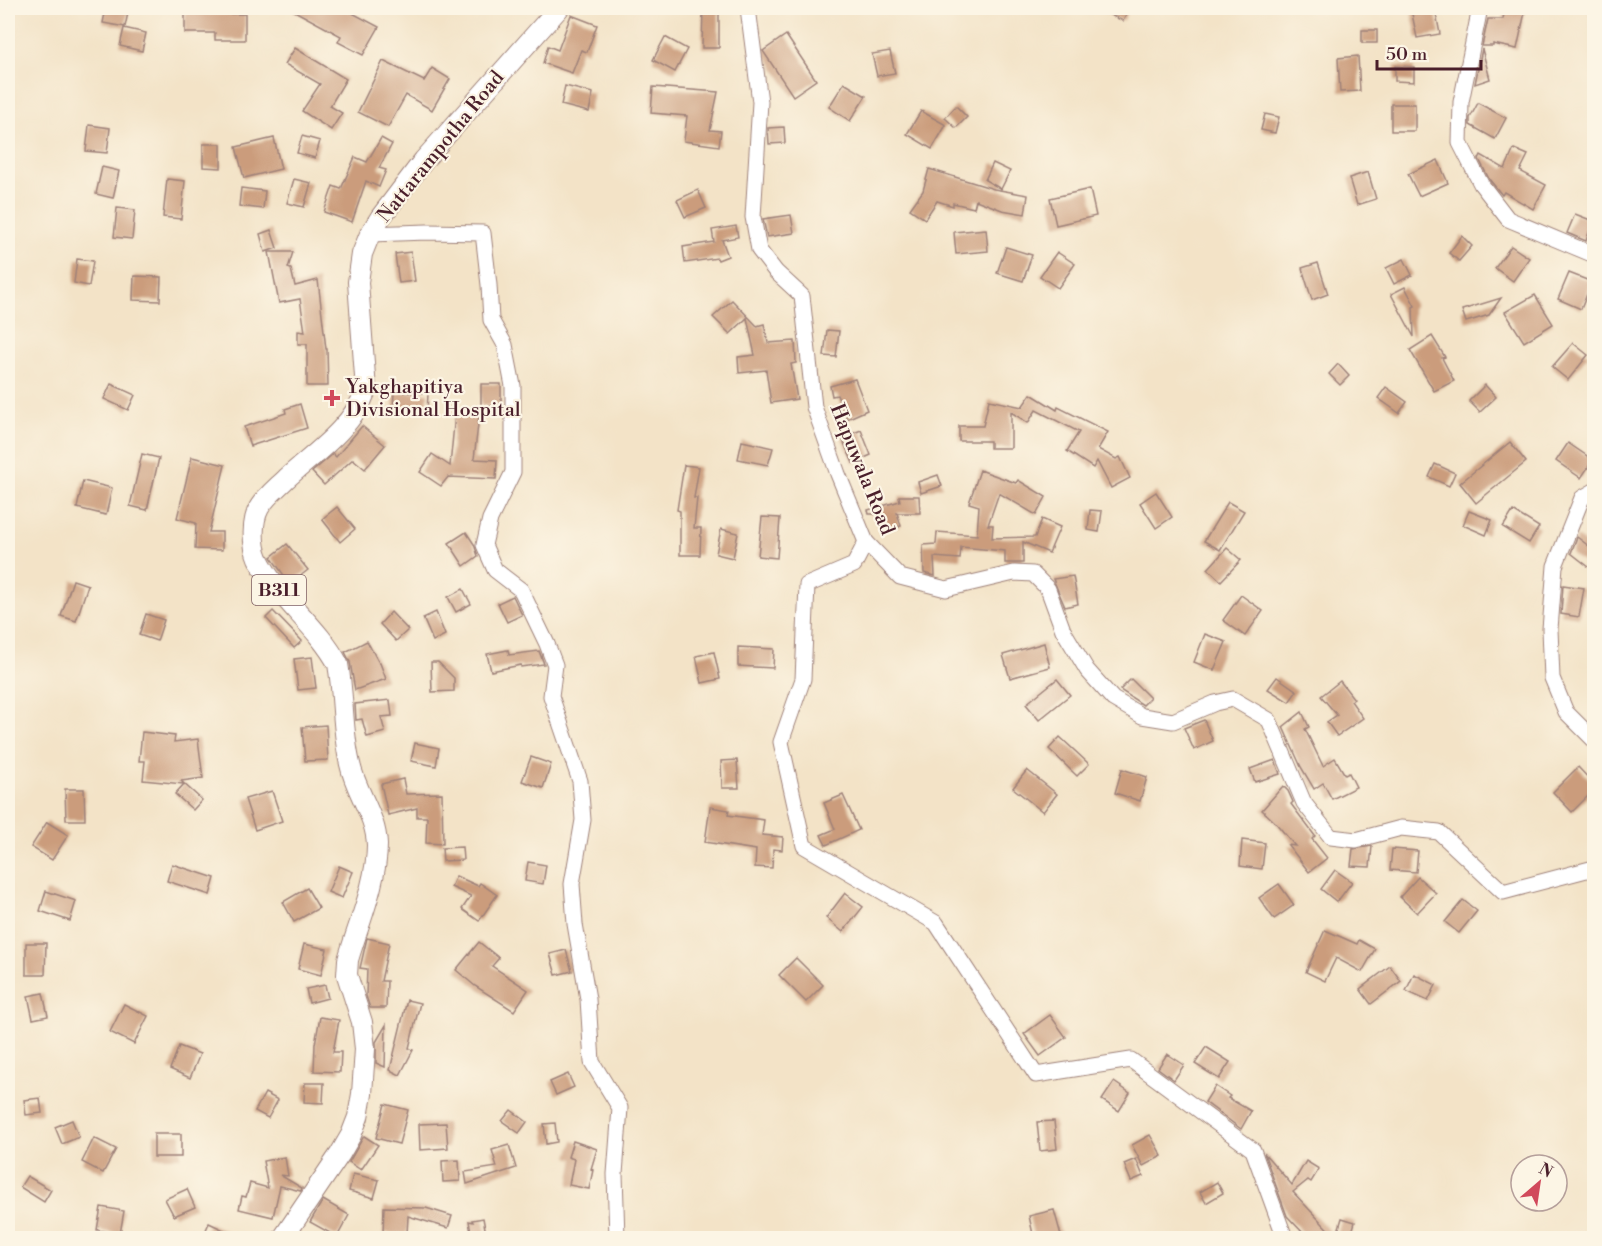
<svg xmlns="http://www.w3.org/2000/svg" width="1602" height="1246" font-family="'Libre Bodoni',serif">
<rect width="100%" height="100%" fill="#fcf5e5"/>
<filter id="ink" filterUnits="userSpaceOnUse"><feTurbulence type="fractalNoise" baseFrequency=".0167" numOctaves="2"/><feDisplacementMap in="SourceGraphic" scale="12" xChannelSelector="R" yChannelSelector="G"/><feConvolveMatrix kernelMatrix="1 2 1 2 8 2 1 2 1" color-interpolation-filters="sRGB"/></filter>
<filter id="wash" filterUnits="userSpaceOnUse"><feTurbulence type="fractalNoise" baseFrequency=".008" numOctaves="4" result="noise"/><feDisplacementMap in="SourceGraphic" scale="24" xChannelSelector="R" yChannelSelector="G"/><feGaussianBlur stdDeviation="1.35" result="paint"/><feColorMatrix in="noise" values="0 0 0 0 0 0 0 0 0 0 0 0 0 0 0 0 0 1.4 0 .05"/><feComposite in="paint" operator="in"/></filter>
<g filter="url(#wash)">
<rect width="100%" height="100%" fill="#f3e3c7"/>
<g id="blocks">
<g fill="#cb9c7c">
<polygon points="106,8 129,8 125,27 103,23"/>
<polygon points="185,8 207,8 207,14 245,14 245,40 215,40 215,33 185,33"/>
<polygon points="289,8 343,8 379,27 363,55 338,42 341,36"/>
<polygon points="703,8 719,8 719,48 702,48"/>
<polygon points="1096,8 1130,8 1123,21"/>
<polygon points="1417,8 1435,8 1440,34 1417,38 1411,9"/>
<polygon points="1505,8 1525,12 1517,49 1493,44 1493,46 1482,46 1488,19 1503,19"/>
<polygon points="571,15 597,25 587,52 581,50 572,73 543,63 548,46 558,50"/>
<polygon points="124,28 146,33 142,51 120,46"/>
<rect x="1362" y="30" width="15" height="13"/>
<polygon points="786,35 816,80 793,96 763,51"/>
<polygon points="665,37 687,49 675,72 653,60"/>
<polygon points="295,48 346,79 330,106 342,113 331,130 302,111 320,84 285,64"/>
<polygon points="1482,49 1490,79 1475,84"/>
<polygon points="890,51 895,73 877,76 872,54"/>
<polygon points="1358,56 1360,91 1340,92 1338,58"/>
<polygon points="383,61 424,81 432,68 450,79 432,110 406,95 388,127 358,112"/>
<polygon points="1395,66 1414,67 1414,82 1395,81"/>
<polygon points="844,83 866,96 850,121 829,107"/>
<polygon points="565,86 593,93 589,112 561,105"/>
<polygon points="653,87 718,92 710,130 721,131 719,146 684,141 687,116 651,113"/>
<polygon points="1478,103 1506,118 1495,139 1470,125 1470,118"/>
<rect x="1391" y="104" width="24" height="27"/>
<polygon points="956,106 967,117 956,128 945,118"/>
<polygon points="921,111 946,125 932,149 907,134"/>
<polygon points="1265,114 1279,117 1275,133 1261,130"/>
<polygon points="89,125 110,128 107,153 86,151"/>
<polygon points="784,127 785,143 769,144 768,128"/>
<polygon points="302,136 320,141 315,158 297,153"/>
<polygon points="274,138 281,169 244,178 236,147"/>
<polygon points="381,138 392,144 379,168 386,170 379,187 366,181 352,222 324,212 333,186 341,189 355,157 367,162"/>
<polygon points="203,144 221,144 221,168 203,167"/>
<polygon points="1514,149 1528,155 1520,171 1546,185 1533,209 1504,192 1502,195 1489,179 1479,159 1481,155 1505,169"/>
<polygon points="1438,160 1448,183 1419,196 1408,174"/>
<polygon points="993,163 1010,171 1001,189 985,180"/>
<polygon points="102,167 119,171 113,198 96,194"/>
<polygon points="929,169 994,189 1028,195 1025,214 1002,210 976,200 974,208 953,203 953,206 937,201 925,219 910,209 923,191"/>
<polygon points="1368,172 1376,199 1357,205 1349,178"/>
<polygon points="167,179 185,181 181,219 163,217"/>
<polygon points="294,179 311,183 304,207 287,203"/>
<polygon points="241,188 265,191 263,209 239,206"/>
<polygon points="1090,189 1096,216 1056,225 1050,198"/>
<polygon points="698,190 706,208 685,217 677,200"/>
<polygon points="117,208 135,210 132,239 114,237"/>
<polygon points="1575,214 1593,221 1586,241 1567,233"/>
<polygon points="791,215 794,233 767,237 763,219"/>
<polygon points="736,226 738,237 722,240 728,256 718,260 717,258 685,263 683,247 714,242 712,230"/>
<polygon points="986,229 988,251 956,254 954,232"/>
<polygon points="271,230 277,248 265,252 260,234"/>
<polygon points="1462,236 1472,246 1459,261 1449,253"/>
<polygon points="1511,246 1529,258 1513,281 1495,268"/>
<polygon points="1006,247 1032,255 1023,281 997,273"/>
<polygon points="269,252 293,252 288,268 291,269 295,286 318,280 326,349 327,349 328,386 307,386 307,344 298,344 298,331 305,332 300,299 279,303"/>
<polygon points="411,252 415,281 399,283 395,254"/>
<polygon points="1057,252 1075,264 1058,288 1040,276"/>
<polygon points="77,259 93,261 89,286 74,283"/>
<polygon points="1404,259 1412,275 1394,284 1386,268"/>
<polygon points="1318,263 1328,294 1312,300 1302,268"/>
<polygon points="1569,273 1592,282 1581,309 1558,299"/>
<polygon points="134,276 161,277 160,301 133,300"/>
<polygon points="1405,287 1415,306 1413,307 1414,337 1391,294"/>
<polygon points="1535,295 1553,324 1524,342 1505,312"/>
<polygon points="1501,298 1489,315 1466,322 1462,310"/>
<polygon points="732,300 757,326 764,324 768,343 795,341 796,363 791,364 797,399 771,403 766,370 739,373 738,357 755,355 747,318 730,334 713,317"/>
<polygon points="827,330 839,331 836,357 824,356"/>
<polygon points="1432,336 1445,357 1442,358 1454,381 1434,391 1410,350"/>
<polygon points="1573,343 1588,355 1568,380 1552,367"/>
<polygon points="1338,364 1349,376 1340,385 1329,374"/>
<polygon points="855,379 867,410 847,419 837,395 832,396 830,386"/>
<polygon points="111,384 135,395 128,410 104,399"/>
<rect x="481" y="384" width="20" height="22"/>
<polygon points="1485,385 1496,397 1480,412 1469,401"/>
<polygon points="1386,387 1407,402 1399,413 1378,398"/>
<polygon points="394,392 428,393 427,413 393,411"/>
<polygon points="1031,394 1057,410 1058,407 1108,432 1098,449 1116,459 1120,457 1130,478 1111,488 1097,461 1093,468 1067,451 1079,432 1036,410 1028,423 1011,412 1011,448 990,448 990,441 959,441 959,426 983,426 989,400 1022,407"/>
<polygon points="300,404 307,428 250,446 244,427 286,413 285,409"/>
<polygon points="455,414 479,416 474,459 497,460 496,479 448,477 441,486 420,472 432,454 450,466"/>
<polygon points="362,426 385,445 365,469 353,459 324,485 312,472 333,454 336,457"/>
<polygon points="861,430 871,455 853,463 842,438"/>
<polygon points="742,441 773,448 768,465 738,459"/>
<polygon points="1510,442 1526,462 1476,503 1460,483"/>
<polygon points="1568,443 1593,460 1581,478 1556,461"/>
<polygon points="142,454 159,458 147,510 130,506"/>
<polygon points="192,457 225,465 209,532 222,532 222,550 195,549 196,523 177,518"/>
<polygon points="1435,464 1455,473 1449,486 1429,477"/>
<polygon points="684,465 699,467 694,498 697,498 694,528 701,528 700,555 680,555 680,511 677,510"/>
<polygon points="980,470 1016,483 1018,480 1046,497 1036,515 999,493 988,525 993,525 992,538 1035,537 1042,519 1060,527 1049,553 1023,542 1023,563 1005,563 1005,551 961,547 960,559 934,557 935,576 924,573 923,545 936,544 937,532 977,535 979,506 969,503"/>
<polygon points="938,475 942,486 921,493 918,482"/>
<polygon points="83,481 112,488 106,515 77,508"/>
<polygon points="1156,492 1172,517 1156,528 1140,503"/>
<polygon points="899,496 919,496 920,513 897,513 901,526 887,530 882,514 869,514 868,510 900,501"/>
<polygon points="1228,502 1244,511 1220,550 1204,541"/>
<polygon points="337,507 355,529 340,542 322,519"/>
<polygon points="1090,510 1102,511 1099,532 1088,530"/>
<polygon points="1469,511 1492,520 1486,535 1463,525"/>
<polygon points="1513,511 1539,527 1529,543 1503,527"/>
<polygon points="762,517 780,518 777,558 758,556"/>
<polygon points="721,529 738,533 733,558 716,554"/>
<polygon points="466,532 474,544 478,556 464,566 449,543"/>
<polygon points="1577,537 1594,550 1594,571 1571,553"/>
<polygon points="287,544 308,570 290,584 271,557"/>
<polygon points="1227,548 1241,560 1221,581 1208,569"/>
<polygon points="1073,576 1078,604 1065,607 1053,579"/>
<polygon points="73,580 88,585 76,621 61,616"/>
<polygon points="1563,585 1584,588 1579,617 1561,614"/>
<polygon points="463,589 471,604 456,612 448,597"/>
<polygon points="1241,595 1263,611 1245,636 1223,620"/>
<polygon points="513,596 522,615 507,622 498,603"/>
<polygon points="273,611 302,641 294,648 266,618"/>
<polygon points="391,612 408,630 396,641 380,624"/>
<polygon points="436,612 445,635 433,641 423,618"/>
<polygon points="146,614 164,620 157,641 139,635"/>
<polygon points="1205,634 1226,642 1214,670 1194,662"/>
<polygon points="367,641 379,663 380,663 386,679 355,690 350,662 345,652"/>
<polygon points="1044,643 1050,667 1010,678 1003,655"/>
<polygon points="738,647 774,649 773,668 738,666"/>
<polygon points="508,650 509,655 539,651 544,664 521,667 521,665 491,671 487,654"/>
<polygon points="714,652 720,679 702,683 696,656"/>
<polygon points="312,657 316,688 298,690 294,659"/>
<polygon points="431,662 438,662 454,678 454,691 432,692"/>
<polygon points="1277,677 1297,691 1289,702 1268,689"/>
<polygon points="1057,679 1070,695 1039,720 1026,704"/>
<polygon points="1131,679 1150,698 1143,705 1120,690"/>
<polygon points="1340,681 1354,699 1351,701 1363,718 1337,736 1327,722 1337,715 1321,696"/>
<polygon points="390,700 392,716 381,717 385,732 367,737 362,719 356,720 355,704"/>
<polygon points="1302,712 1309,727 1305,729 1323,766 1335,758 1345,775 1349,773 1356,787 1332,799 1323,783 1314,789 1301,767 1283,727"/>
<polygon points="1204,720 1213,741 1194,750 1184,728"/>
<polygon points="326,725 328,760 305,761 302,727"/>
<polygon points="142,732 175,736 174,742 198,739 203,778 181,781 202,800 193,810 175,794 184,784 143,780 145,761 139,761"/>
<polygon points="1060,737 1089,764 1077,776 1049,749"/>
<polygon points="415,743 439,748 436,766 411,761"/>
<polygon points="531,757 551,764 543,788 522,781"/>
<polygon points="737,760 739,788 722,788 721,761"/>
<polygon points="1275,760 1280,774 1255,782 1250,769"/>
<polygon points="1578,767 1594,784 1594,790 1572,812 1553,792"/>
<polygon points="1122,769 1147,777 1140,801 1115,793"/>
<polygon points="1027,770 1057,794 1043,812 1013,788"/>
<polygon points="403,779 406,794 442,793 443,844 426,843 427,817 417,817 417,808 388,815 381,784"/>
<polygon points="1283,786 1288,791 1293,802 1291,804 1315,836 1312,839 1327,858 1309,872 1288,845 1295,846 1275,822 1262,810"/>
<polygon points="65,789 84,789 85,820 66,820"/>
<polygon points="272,791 282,821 255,830 245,799"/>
<polygon points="843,795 859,830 826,845 821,835 835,829 824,803"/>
<polygon points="710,807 729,810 728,815 764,820 762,835 783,837 782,850 773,849 772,868 755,867 756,850 705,842"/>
<polygon points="47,822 68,835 52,860 31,847"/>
<polygon points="1242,840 1265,843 1262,869 1240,866"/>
<polygon points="1372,846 1370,867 1351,866 1353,849"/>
<polygon points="462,847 463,860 443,861 442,848"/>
<polygon points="1392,849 1418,851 1416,872 1390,870"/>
<polygon points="528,862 546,865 543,884 525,881"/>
<polygon points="172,864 215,878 210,895 167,881"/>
<polygon points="339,866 353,872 342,898 328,892"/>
<polygon points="1335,870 1352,882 1337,902 1321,889"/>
<polygon points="456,876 478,886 480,883 497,895 479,921 462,909 471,896 451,887"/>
<polygon points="1418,877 1436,893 1417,913 1400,897"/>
<polygon points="1279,884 1294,905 1274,919 1259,898"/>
<polygon points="307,888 319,908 294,922 283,902"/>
<polygon points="46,891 76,901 70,921 40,911"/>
<polygon points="845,893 863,907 843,932 826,918"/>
<polygon points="1463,900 1477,911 1459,933 1445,922"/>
<polygon points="1325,930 1357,944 1359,940 1375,949 1362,972 1336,958 1325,981 1306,972"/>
<polygon points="367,938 389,943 381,981 387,981 386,1008 370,1008 366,996 367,969 360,968"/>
<polygon points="479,942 499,958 492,966 528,990 514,1011 475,986 456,970"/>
<polygon points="26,943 46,943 45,975 26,975"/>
<polygon points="304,944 327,949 321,975 298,969"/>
<polygon points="566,950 572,971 556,975 550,954"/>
<polygon points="796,958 823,985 806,1002 779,975"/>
<polygon points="1390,966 1401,981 1371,1004 1360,989"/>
<polygon points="1414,974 1436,985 1428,1001 1406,991"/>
<polygon points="325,985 328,998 309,1003 306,989"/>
<polygon points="43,993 48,1016 33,1019 28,996"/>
<polygon points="407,1000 420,1003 409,1048 413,1050 400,1075 390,1070"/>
<polygon points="124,1004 148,1016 134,1044 110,1032"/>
<polygon points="1050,1015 1066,1037 1040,1056 1024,1034"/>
<polygon points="320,1017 339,1020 333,1052 341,1052 340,1072 314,1071 315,1044"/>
<polygon points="386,1025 385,1067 376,1063 376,1042"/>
<polygon points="179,1046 200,1054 190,1078 170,1069"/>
<polygon points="1206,1047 1230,1062 1219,1079 1195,1064"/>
<polygon points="1167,1054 1184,1065 1174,1080 1158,1068"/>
<polygon points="568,1074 574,1087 556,1095 550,1082"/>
<polygon points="1114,1082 1130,1093 1119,1111 1102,1100"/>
<polygon points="305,1083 324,1083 323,1103 304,1102"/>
<polygon points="1215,1086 1230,1096 1228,1098 1251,1111 1241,1129 1205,1102"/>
<polygon points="265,1093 278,1100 268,1118 255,1111"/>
<polygon points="40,1098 42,1113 26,1115 24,1100"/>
<polygon points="385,1104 408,1110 399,1144 376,1138"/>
<polygon points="511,1110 527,1122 519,1133 502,1121"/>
<polygon points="72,1120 79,1137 62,1144 55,1127"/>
<polygon points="1054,1121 1057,1149 1040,1151 1037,1122"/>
<polygon points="446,1123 448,1148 420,1150 419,1124"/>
<polygon points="555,1123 557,1142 546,1144 544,1124"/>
<rect x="154" y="1134" width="27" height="23"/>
<polygon points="1150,1135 1162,1156 1143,1166 1132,1145"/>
<polygon points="364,1136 378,1145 361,1170 349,1162"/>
<polygon points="94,1138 116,1149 103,1173 82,1162"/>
<polygon points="573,1141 597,1149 591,1169 593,1170 589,1189 569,1185 574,1159 568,1157"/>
<polygon points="509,1145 516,1168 467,1184 465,1172 497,1167 492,1150"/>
<polygon points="1264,1153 1292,1185 1306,1161 1319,1169 1311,1182 1308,1180 1293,1192 1336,1238 1342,1218 1355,1222 1350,1239 1309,1239 1287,1216"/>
<polygon points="285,1157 288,1176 280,1175 302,1188 301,1191 280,1186 273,1217 239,1209 242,1196 246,1197 250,1183 268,1188 263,1161"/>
<polygon points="1136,1159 1143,1176 1131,1181 1124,1164"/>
<polygon points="459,1160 460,1181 443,1182 442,1161"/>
<polygon points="353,1174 379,1180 374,1198 349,1191"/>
<polygon points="27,1176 51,1190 44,1202 20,1187"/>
<polygon points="1217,1182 1223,1193 1206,1203 1200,1192"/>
<polygon points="187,1189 195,1207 174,1216 165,1199"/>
<polygon points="323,1200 349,1215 337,1237 310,1222"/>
<polygon points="101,1207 124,1211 120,1234 97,1230"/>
<polygon points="384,1207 426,1208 452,1216 448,1228 408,1216 407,1234 383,1233"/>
<polygon points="1054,1210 1062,1239 1034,1239 1029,1216"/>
<polygon points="483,1218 487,1239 472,1239 469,1221 473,1222 472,1220"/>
<polygon points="209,1223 243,1239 202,1239"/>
</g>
</g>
</g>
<g filter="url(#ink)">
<use href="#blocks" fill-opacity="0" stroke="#9e8179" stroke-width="1.5"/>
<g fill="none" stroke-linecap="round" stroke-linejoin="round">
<g stroke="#9e8179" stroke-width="17">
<g id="minor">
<polyline points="748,8 760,102 753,217 759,250 776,272 802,296 814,407 838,474 866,542 900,577 946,589 1014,573 1033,574 1048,589 1063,630 1087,670 1113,699 1142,716 1173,721 1215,703 1233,699 1269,720 1304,803 1331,837 1356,840 1401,828 1439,832 1503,892 1594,868"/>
<polyline points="1480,8 1461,102 1460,143 1481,184 1508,219 1594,255"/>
<polyline points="370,234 427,232 483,233 489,285 491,320 505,345 513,386 513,472 490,519 484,545 495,570 521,590 547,644 555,665 551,696 580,781 583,820 572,884 575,924 588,999 592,1062 620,1108 615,1174 617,1238"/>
<polyline points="1594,491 1582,498 1555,566 1550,629 1552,678 1566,712 1594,740"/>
<polyline points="866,542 854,565 807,585 803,679 781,742 804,846 936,923 1036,1075 1131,1060 1253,1150 1285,1238"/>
</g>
</g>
<g stroke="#9e8179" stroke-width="22">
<path id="major" d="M 283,1238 L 340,1154 L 351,1135 L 358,1117 L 362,1094 L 365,1049 L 362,1022 L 347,975 L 348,960 C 358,925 377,882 377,845 C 376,815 356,793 350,764 C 342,732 344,697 338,664 C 317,625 277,598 258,558 C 252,544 252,521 259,508 C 266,496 277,488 287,478 C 316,452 353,427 366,390 L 358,282 L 362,254 L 370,234 L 380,218 L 424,160 L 559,8"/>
</g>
<use href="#minor" stroke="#fff" stroke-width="15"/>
<use href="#major" stroke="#fff" stroke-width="20"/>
</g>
</g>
<path fill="#d1495b" stroke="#fcf5e5" stroke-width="2" d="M329 389h6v6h6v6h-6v6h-6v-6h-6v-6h6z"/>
<g text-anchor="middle" stroke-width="4.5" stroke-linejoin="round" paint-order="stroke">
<rect fill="#fcf5e5" stroke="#7f5f63" stroke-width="1.5" x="252" y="575" width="54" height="30" rx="4.5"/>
<g font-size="18" font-weight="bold" fill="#4a1f2b">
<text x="279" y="596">B311</text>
</g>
<g font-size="20" fill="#4a1f2b" stroke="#fcf5e5">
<text transform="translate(440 146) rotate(-51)" y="7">Nattarampotha Road</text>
<text transform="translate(863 469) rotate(68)" y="7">Hapuwala Road</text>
</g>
<g font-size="20" fill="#4a1f2b" stroke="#fcf5e5" text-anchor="start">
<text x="346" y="393">Yakghapitiya<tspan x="346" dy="23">Divisional Hospital</tspan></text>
</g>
</g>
<rect width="1602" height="1246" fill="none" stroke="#fcf5e5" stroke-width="30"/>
<g transform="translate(1539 1183) rotate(29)"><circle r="28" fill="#fcf5e5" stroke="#b59f9b" stroke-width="1.5"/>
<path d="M0-4.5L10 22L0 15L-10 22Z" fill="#d1495b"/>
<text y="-9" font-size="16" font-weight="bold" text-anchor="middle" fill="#4a1f2b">N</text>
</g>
<path d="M1377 60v9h104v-9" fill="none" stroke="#4a1f2b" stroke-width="3"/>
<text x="1386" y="60" font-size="18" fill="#4a1f2b" stroke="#fcf5e5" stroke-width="4.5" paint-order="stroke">50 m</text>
</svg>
